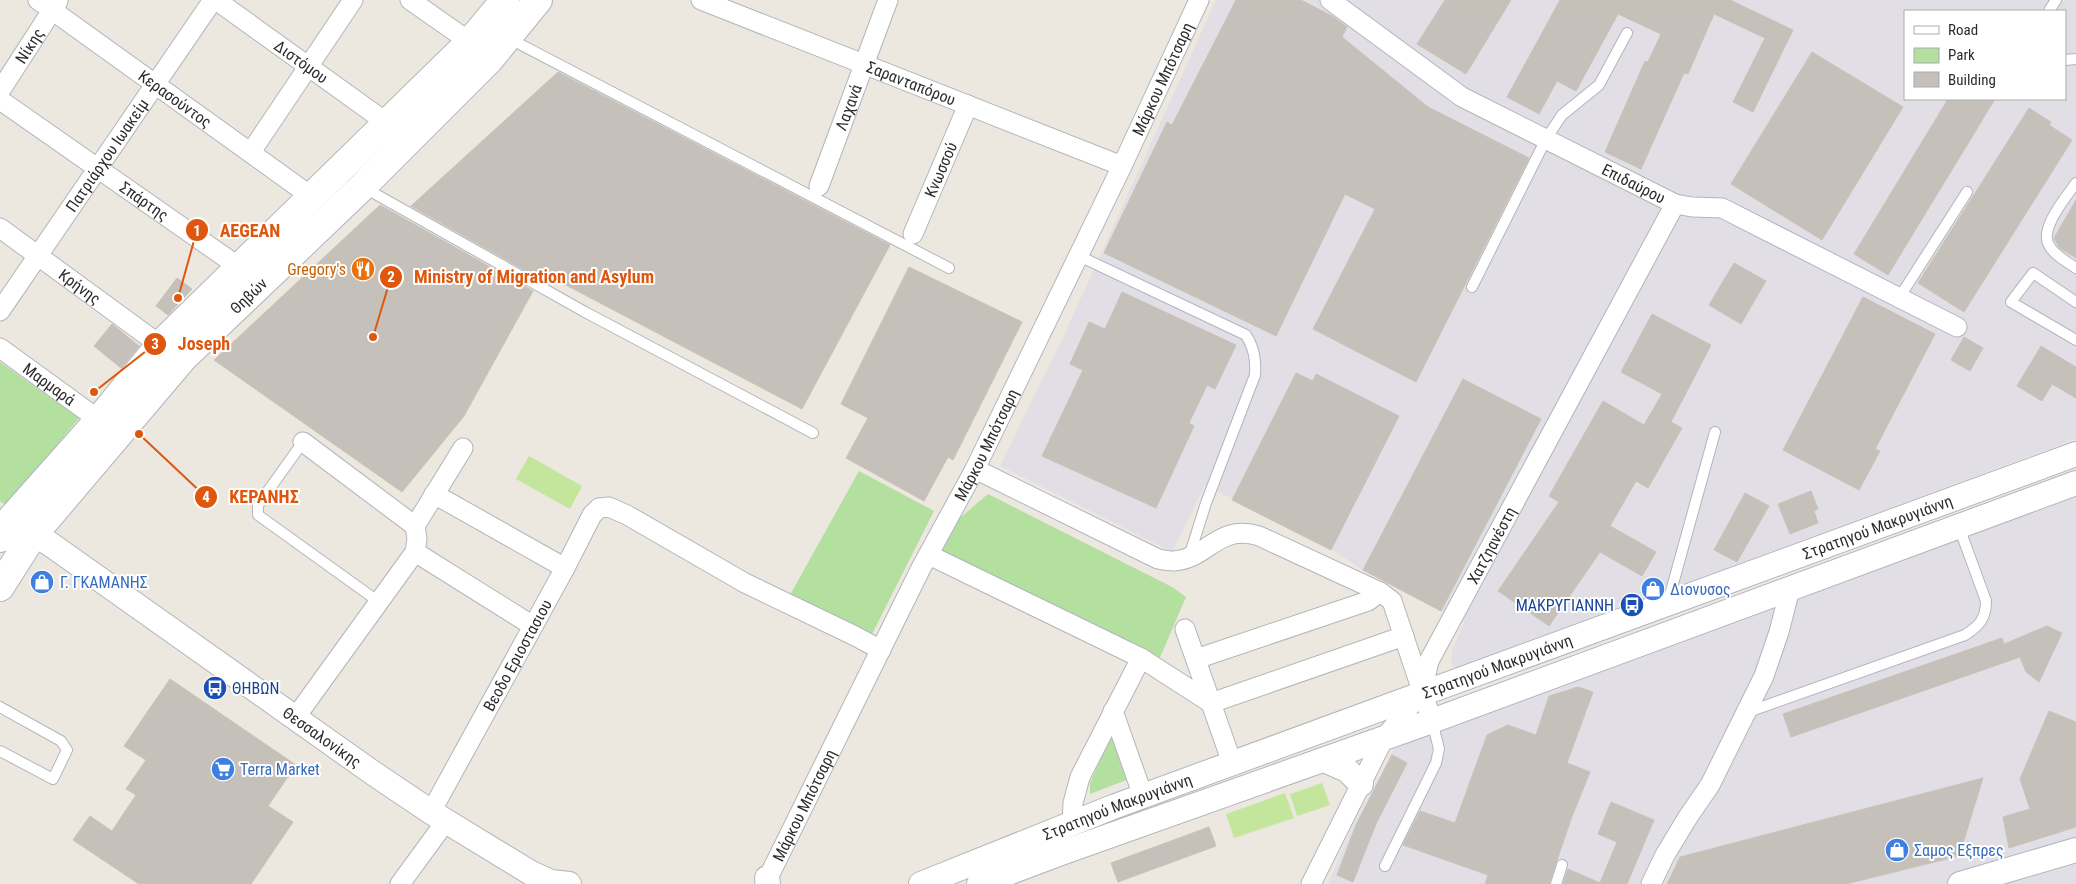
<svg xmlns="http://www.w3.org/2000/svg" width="2076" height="884" font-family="'Roboto Condensed',sans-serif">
<rect width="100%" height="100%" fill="#ece7df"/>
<g fill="#e1dfe5" fill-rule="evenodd">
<path d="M 1216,0 L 2076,0 L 2076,439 L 1454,669 L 1451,661 L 1452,651 L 1464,623 L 1363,570 L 1331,549 L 1205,485 L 1172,552 L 1000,466 L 1064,335 ZM 1905,11 L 2065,11 L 2065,99 L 1905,99 Z"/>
<polygon points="2076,497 2076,884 1328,884 1352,828 1394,748 1778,605"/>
</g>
<g fill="#b3df9f">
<polygon points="0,362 79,418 7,506 0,501"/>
<polygon points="859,471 934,511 871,636 790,595"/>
<polygon points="988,494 1172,587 1186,597 1158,662 939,555 955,522"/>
<polygon points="1114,730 1137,776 1090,794 1090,783"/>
</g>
<g fill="#c4e59c">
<polygon points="529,456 582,486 570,509 516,479"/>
<polygon points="1322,783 1330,805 1297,816 1290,794"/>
<polygon points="1285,793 1294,818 1234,838 1226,814"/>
</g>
<g fill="#c5c1ba" stroke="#c8c3b8">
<polygon points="1236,0 1301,0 1332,16 1347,27 1342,37 1428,107 1529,158 1416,382 1313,329 1375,209 1345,194 1276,336 1104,253 1167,122 1172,125"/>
<polygon points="1445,0 1511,0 1466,74 1417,44"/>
<polygon points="1560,0 1730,0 1793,30 1753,112 1733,102 1765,38 1714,14 1688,74 1684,73 1641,169 1605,152 1645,61 1648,62 1661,34 1618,14 1576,91 1557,81 1539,114 1507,97"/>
<polygon points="1812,52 1903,107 1822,240 1731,184"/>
<polygon points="558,72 890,245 802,409 543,273 540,279 411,206"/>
<polygon points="1948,99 1995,99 1888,275 1854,254"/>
<polygon points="2029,108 2051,122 2049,125 2072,140 1964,312 1918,283"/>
<polygon points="2076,200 2076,258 2060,248 2054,238"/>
<polygon points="380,205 533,291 464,416 402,492 214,360"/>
<polygon points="1734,263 1766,281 1741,324 1709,305"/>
<polygon points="909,267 1022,322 953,460 948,457 924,501 846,458 868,418 841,404"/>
<polygon points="177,278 192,289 168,315 156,306"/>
<polygon points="1122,292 1236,345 1215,389 1207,385 1189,423 1194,426 1156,508 1042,456 1083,370 1070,364 1089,322 1105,329"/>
<polygon points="1863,297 1935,334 1875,449 1880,451 1859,490 1783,450"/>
<polygon points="1652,314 1711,345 1671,422 1682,428 1648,488 1636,481 1610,526 1656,552 1642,576 1600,552 1549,626 1498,591 1559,502 1549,496 1603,401 1644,425 1662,394 1621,372"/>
<polygon points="112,324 139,346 121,368 94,346"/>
<polygon points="1964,337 1983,348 1970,371 1951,360"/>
<polygon points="2041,346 2076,367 2076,398 2052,384 2042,401 2017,386"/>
<polygon points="1296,373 1313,381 1316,374 1399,416 1331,550 1232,500"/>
<polygon points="1463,379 1541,419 1441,611 1363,570"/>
<polygon points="1811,491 1818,509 1814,511 1818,523 1790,534 1778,504"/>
<polygon points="1745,493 1769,506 1737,562 1714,550"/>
<polygon points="2047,626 2062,633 2039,682 2026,672 2020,657 1791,737 1783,714 2002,638 2004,644"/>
<polygon points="170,679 296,765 268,806 293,822 251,884 139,884 73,840 90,816 112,831 136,795 126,789 146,760 124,746"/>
<polygon points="1578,687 1593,692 1567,763 1590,772 1571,819 1549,884 1485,884 1488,875 1403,845 1420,811 1455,823 1487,735 1508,725 1536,735 1549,696"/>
<polygon points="2049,711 2076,722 2076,827 2009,848 2003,817 2030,809 2020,779"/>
<polygon points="1392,755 1407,763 1376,824 1353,882 1337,875 1356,825"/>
<polygon points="1983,778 1959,856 1846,884 1667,884 1680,857"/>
<polygon points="1611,802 1654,820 1627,884 1563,884 1568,869 1600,883 1617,842 1598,834"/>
<polygon points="1209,827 1216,846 1118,882 1111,863"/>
</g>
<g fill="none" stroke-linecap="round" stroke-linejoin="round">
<g stroke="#b2b5be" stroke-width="12">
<g id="service">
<polyline points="2049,11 2056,0"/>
<polyline points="510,39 949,268"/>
<polyline points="2065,60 2076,59"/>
<path d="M 2076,183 C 2066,197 2039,229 2049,245 C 2054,255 2067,262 2076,268"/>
<polyline points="363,187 585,312 813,433"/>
<path d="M 1079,256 L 1246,335 C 1254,348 1256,359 1255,375 L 1206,503 L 1189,557"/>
<polyline points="1472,287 1546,139 1562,115 1599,85 1627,33"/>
<polyline points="1899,298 1967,192"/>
<polyline points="2076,302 2033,273 2011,302 2076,340"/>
<polyline points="303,442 258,505 258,515 379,602"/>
<polyline points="1668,602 1715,432"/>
<polyline points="0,707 61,741 67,750 53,779 0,751"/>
<path d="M 1748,712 L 1965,635 C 1979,626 1986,619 1986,601 L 1959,527"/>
<polyline points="1385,866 1436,763 1439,749 1432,721"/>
<polyline points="1556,884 1562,865"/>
</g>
</g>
<g stroke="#b2b5be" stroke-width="21">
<g id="minor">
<path id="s1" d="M 38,0 L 312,197"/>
<path id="s2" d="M 216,0 L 387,123"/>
<polyline points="410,0 470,42"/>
<path id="s3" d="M 701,0 L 1122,166"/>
<path id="s4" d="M 1330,0 L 1462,97 L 1675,204 L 1692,207 L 1722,208 L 1957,327"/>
<path id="s5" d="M 0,91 L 58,1"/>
<path id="s6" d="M 0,100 L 239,267"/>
<polyline points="251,152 353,0"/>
<path id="s7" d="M 819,186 L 888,0"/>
<path id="s8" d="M 0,228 L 160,345"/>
<path id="s9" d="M 913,234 L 968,105"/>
<path id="s10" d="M 0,311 L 213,0"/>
<path id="s11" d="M 0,348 L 99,420"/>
<path d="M 975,469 L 1158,559 C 1163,560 1169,561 1174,561 C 1208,559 1218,523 1259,536 L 1380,592 L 1392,601 L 1432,721"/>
<polyline points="434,494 565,568"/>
<polyline points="415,526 463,448"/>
<polyline points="415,552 533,626"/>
<polyline points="929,555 1141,658 1211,703 1404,636"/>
<polyline points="1185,629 1232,763"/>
<polyline points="1196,659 1368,601 1380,592"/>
<polyline points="1113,711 1143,796"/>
<polyline points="295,718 415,552 417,539 415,526 303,442"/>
<path id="s12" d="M 431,812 L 565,568 L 592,515 L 599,508 L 609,507 L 627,515 L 745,583 L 855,636 L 881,650"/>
<polyline points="1072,823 1073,803 1080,777 1141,658"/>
<polyline points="400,884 446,821"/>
<path id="s13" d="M 765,884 L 921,568 L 975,469 L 1122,166 L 1199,0"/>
<path id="s14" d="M 1311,884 L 1384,738 L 1422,692 L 1429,661 L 1675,204"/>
<polyline points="1651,884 1665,855 1688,817 1710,785 1764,676 1779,632 1790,589"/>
</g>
</g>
<g stroke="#b2b5be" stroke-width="26">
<g id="tertiary">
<path id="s15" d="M 19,525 L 50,544 L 373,773 L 431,812 L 531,873 L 551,882 L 569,884"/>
<polyline points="1324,760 1347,770 1361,784"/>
<polyline points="767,878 768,884"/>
<path id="s16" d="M 921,884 L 1113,807 L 2076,454"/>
<polyline points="979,884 1061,853 1432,721 2076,483"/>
<polyline points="1960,884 2076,850"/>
</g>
</g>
<g stroke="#b2b5be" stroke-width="30">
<g id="secondary">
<polyline points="0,538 11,519 99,420 160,345 470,42 505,0"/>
<path id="s17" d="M 0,587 L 33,535 L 183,358 L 363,186 L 489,60 L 538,0"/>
</g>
</g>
<use href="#service" stroke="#fff" stroke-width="10"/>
<use href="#minor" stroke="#fff" stroke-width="19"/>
<use href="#tertiary" stroke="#fff" stroke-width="24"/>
<use href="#secondary" stroke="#fff" stroke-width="28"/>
</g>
<defs>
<g id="restaurant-disc" transform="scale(1.25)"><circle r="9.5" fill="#e8710a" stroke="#fff"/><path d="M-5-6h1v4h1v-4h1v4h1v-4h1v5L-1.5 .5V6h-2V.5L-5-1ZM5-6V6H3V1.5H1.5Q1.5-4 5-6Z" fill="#fff"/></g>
<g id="shop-disc" transform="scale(1.25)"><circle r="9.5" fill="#3f7fe0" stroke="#fff"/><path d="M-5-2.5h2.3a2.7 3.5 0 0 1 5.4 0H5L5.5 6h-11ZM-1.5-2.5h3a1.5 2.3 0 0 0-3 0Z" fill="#fff"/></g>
<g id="bus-disc" transform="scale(1.25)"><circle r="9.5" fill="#1a4fb4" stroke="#fff"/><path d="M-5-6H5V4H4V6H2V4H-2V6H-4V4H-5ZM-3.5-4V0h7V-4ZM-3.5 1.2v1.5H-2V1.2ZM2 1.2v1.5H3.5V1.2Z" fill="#fff"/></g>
<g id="supermarket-disc" transform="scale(1.25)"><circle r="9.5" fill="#3f7fe0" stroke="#fff"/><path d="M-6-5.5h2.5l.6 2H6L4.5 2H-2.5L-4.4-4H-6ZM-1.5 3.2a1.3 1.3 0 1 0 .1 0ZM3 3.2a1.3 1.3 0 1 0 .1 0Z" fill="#fff"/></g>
</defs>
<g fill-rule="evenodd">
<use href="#restaurant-disc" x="363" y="269"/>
<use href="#shop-disc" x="42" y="582"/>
<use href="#shop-disc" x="1653" y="589"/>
<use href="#bus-disc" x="1632" y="605"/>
<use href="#bus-disc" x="215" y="688"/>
<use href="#supermarket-disc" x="223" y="769"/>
<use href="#shop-disc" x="1897" y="850"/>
</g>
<g text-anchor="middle" stroke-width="4" stroke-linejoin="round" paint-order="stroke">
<g font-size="16" fill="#2c2c2c" stroke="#fff">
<text dy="6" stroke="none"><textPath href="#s5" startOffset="54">Νίκης</textPath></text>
<text dy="6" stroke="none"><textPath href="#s2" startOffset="105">Διστόμου</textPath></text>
<text dy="6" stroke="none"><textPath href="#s13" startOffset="898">Μάρκου Μπότσαρη</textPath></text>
<text dy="6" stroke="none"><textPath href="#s3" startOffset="226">Σαρανταπόρου</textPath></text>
<text dy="6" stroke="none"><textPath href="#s1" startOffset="169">Κερασούντος</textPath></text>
<text dy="6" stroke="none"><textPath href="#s7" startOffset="84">Λαχανά</textPath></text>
<text dy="6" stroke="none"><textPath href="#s10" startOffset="189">Πατριάρχου Ιωακείμ</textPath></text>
<text dy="6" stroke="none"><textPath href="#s9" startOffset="70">Κνωσσού</textPath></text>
<text dy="6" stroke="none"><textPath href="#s4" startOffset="356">Επιδαύρου</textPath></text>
<text dy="6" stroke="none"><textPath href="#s6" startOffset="176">Σπάρτης</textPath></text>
<text dy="6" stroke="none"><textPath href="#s8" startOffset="99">Κρήνης</textPath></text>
<text dy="6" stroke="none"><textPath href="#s17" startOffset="384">Θηβών</textPath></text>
<text dy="6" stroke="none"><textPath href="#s11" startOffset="61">Μαρμαρά</textPath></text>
<text dy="6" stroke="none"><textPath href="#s13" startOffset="492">Μάρκου Μπότσαρη</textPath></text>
<text dy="6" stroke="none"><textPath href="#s16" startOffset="1021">Στρατηγού Μακρυγιάννη</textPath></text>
<text dy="6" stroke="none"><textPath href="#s14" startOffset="386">Χατζηανέστη</textPath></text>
<text dy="6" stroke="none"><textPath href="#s12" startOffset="179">Βεοδο Εριοστασιου</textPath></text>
<text dy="6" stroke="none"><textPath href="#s16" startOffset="616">Στρατηγού Μακρυγιάννη</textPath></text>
<text dy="6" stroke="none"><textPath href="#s15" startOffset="370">Θεσσαλονίκης</textPath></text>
<text dy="6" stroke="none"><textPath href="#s13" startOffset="88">Μάρκου Μπότσαρη</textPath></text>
<text dy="6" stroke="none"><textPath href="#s16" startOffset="211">Στρατηγού Μακρυγιάννη</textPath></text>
</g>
<g font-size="16" fill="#c56008" stroke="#fff" text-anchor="end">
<text x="346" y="275">Gregory's</text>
</g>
<g font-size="16" fill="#366cbe" stroke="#fff" text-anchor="start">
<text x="60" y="588">Γ. ΓΚΑΜΑΝΗΣ</text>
<text x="1670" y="595">Διονυσος</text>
<text x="240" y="775">Terra Market</text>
<text x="1914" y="856">Σαμος Εξπρες</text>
</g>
<g font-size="16" fill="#164399" stroke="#fff" text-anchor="end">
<text x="1614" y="611">ΜΑΚΡΥΓΙΑΝΝΗ</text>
<text x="232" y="694" text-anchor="start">ΘΗΒΩΝ</text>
</g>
</g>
<path fill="none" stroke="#df570e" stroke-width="2" d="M178 298L197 230M373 337L391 277M94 392L155 344M139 434L206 497"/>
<g fill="#df570e" stroke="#fff" stroke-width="2">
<circle cx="178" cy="298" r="5"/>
<circle cx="373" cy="337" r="5"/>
<circle cx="94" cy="392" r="5"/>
<circle cx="139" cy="434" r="5"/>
<circle cx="197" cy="230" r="12"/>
<circle cx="391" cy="277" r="12"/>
<circle cx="155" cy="344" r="12"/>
<circle cx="206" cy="497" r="12"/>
</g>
<g font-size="15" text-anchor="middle" font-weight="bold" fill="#fff">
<text x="197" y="236">1</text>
<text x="391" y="282">2</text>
<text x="155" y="349">3</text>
<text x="206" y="502">4</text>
</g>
<g font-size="18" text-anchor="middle" font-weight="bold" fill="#df570e" stroke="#fff" stroke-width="4" stroke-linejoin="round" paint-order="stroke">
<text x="250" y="237">AEGEAN</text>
<text x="534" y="283">Ministry of Migration and Asylum</text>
<text x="204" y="350">Joseph</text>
<text x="264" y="503">ΚΕΡΑΝΗΣ</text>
</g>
<rect x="1904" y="10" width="162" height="90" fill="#ffffff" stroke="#ababab"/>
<rect x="1914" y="26" width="25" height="8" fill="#ffffff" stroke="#ababab"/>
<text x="1948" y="35" font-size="15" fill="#2c2c2c">Road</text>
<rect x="1914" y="48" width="25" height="15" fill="#b3df9f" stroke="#ababab"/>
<text x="1948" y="60" font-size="15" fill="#2c2c2c">Park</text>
<rect x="1914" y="72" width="25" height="15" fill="#c5c1ba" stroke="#ababab"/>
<text x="1948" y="85" font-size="15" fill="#2c2c2c">Building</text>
</svg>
